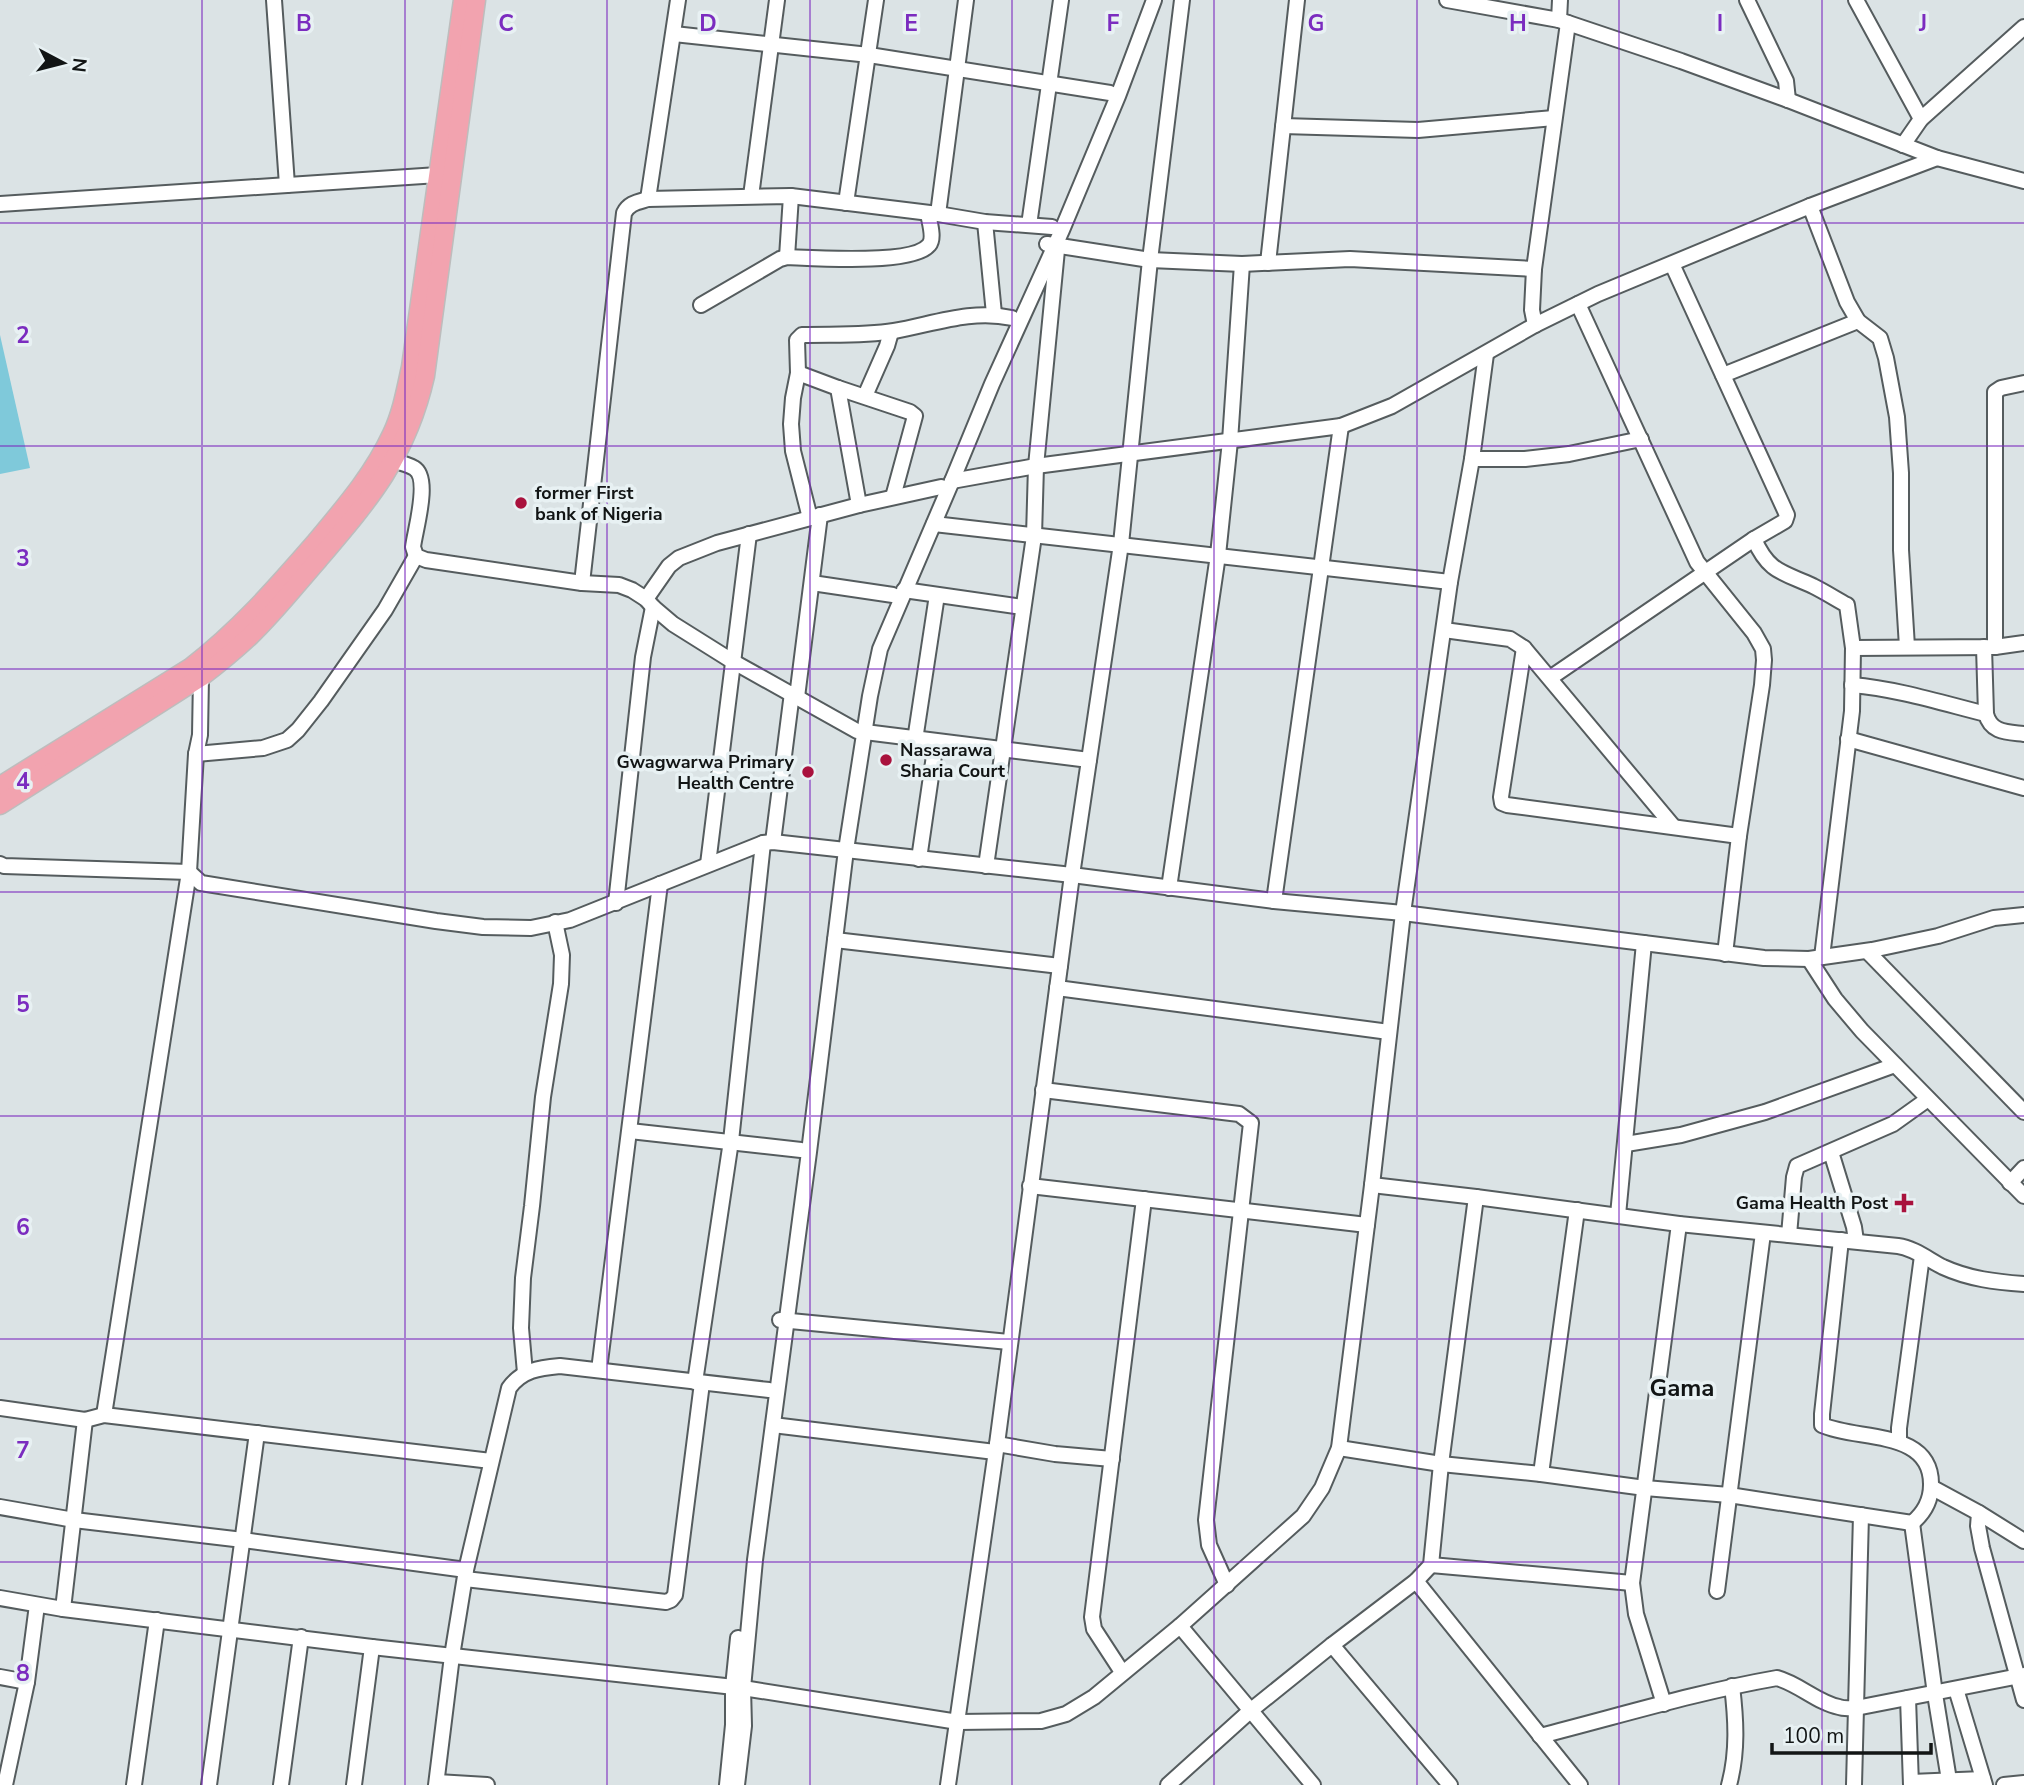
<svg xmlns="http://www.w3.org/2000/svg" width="2024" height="1785" font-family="'Nunito Sans',sans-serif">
<rect width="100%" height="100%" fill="#dbe3e5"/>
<polygon fill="#7fc9da" points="0,335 30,468 0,474"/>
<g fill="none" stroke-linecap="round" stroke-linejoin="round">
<g stroke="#555c5e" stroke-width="18">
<g id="minor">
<polyline points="274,0 287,185"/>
<polyline points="1447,0 1559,20 1681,61 1788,100 1937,158 2024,181"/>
<polyline points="1747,0 1786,81 1788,100"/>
<polyline points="1856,0 1921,119"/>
<polyline points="1559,20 1560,0"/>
<polyline points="674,34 869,55 1110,93"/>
<polyline points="1283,126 1418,130 1554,118"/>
<polyline points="1903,145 1921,119 2024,27"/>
<polyline points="751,196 777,0"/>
<polyline points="648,199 678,0"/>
<polyline points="846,203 876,0"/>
<polyline points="0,204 438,175"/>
<polyline points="1810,206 1847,302 1858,321 1880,338 1886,358 1897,417 1901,473 1901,550 1907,647"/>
<polyline points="938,214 966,0"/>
<polyline points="985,222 994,314"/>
<polyline points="1029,225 1061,0"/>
<polyline points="1047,244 1150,260 1242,264 1350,259 1534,269"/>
<polyline points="787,257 791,196"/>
<polyline points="1268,263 1297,0"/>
<polyline points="1578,304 1697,562 1754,633 1763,649 1764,660 1762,685 1739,836 1725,954"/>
<path d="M 701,305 L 780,259 L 787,257 C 814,258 913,265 929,245 C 935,238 929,221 928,213"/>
<polyline points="1535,325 1532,310 1534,269 1568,23"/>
<polyline points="798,373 838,388 910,412 915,416 893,497"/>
<polyline points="1723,375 1858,321"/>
<polyline points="838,388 859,505"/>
<polyline points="865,396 887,346 891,332"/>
<path d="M 383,457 C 393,461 405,463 414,468 C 431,478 415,530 413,547 L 416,556 L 426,560 L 582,583 L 619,585 L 632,590 L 646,599 L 653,607 L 673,624 L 732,661 L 857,731"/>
<polyline points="1472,459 1525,459 1569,454 1641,439"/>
<polyline points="952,481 1036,466 1341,426 1392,406 1535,325 1598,294 1810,206 1937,158"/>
<path d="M 810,518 L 793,451 L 791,424 L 793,398 L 798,373 L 797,340 L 802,335 C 832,334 864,336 894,331 C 934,324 971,309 1012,318"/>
<polyline points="934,524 1450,582"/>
<path d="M 1754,539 C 1769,573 1783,572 1813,586 C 1825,592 1836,599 1847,605 L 1853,648 L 1852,711 L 1822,957"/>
<path d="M 582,583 L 624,213 C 629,203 638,202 648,199 L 791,196 L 938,214 L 985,222 L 1052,227"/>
<polyline points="812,583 893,595"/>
<polyline points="904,590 1022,607"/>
<polyline points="646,599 669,566 679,558 717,543 859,505 941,487"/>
<polyline points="1444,630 1510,639 1524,648 1673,826"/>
<path d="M 1984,647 L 1986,714 C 1991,733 2007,732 2024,734"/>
<polyline points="1995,647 1995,392 2001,388 2024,383"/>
<polyline points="1524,648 1501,797 1502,803 1507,805 1739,836"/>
<polyline points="1853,648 1995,647 2024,643"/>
<polyline points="1550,678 1754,539 1785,521 1787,515 1672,264"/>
<path d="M 1852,685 C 1898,689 1942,703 1986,714"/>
<polyline points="797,697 820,515"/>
<polyline points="865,732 1089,760"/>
<polyline points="1848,739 2024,788"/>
<polyline points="915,740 937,595"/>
<polyline points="196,754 263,748 287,740 298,730 321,701 385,610 416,556"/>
<polyline points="773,842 792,693"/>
<polyline points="919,859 936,742"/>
<polyline points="0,864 4,866 189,872 201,883 436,921 483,927 531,928 570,920 763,843 773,842 1072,875 1274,901 1403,913 1764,958 1809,959 1872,950 1938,936 1994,918 2024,915"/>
<polyline points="708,864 749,534"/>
<polyline points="986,866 1034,536 1036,466 1057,250"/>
<polyline points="1169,888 1218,555 1230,441 1242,264"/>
<polyline points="1274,901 1341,426"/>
<polyline points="616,903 643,657 653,607"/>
<polyline points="835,940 1060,966"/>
<polyline points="1867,951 2024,1112"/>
<polyline points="1809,959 1835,999 1862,1031 2024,1196"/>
<polyline points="1057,988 1389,1032"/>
<polyline points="1043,1090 1239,1114 1251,1123 1206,1520 1209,1545 1227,1585"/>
<polyline points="630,1131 801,1150"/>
<polyline points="1626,1144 1681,1135 1765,1112 1895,1065"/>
<polyline points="1831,1152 1854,1227 1856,1241"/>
<polyline points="2010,1183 2024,1168"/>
<path d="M 1372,1185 L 1476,1197 L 1679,1224 L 1898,1246 C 1914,1248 1929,1260 1943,1267 C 1969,1279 1996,1282 2024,1284"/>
<polyline points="1030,1186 1367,1225"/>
<polyline points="1618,1215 1644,943"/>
<polyline points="1789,1235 1794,1177 1797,1166 1893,1124 1928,1099"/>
<polyline points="780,1320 1009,1342"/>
<polyline points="599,1370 660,884"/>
<polyline points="525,1373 521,1328 523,1278 532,1206 543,1097 561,984 562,955 555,922"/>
<polyline points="695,1382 731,1141 763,843"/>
<polyline points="0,1408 85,1420 104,1415 491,1461"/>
<polyline points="104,1415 189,872 196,754 200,735 201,677"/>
<polyline points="773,1425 995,1452"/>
<polyline points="1899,1442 1899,1428 1922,1256"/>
<polyline points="997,1444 1055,1454 1112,1459"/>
<path d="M 1339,1448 L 1441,1464 L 1541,1474 L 1645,1488 L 1729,1495 L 1912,1523 C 1924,1513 1931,1501 1931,1485 C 1932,1429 1858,1441 1822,1425 L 1822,1414 L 1841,1240"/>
<polyline points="1541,1474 1577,1210"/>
<polyline points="1931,1487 1979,1513 2024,1541"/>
<polyline points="0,1507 74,1520 243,1540 466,1570"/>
<polyline points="1979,1513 1978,1526 1982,1548 2024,1700"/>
<polyline points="1912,1523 1935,1694 1949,1780"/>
<polyline points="1431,1565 1632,1583"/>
<polyline points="465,1579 666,1602 671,1600 675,1595 702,1383"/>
<polyline points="1416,1581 1580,1785"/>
<polyline points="1717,1591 1763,1233"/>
<polyline points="0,1598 63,1609 372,1647 743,1688 958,1722 1041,1721 1066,1714 1094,1697 1180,1626 1303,1516 1322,1488 1339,1448 1372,1185 1403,913 1450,582 1472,459 1486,354"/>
<polyline points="63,1609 85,1420"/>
<polyline points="1180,1626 1313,1785"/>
<polyline points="1332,1645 1450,1785"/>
<polyline points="1122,1672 1094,1629 1092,1617 1144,1199"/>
<polyline points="0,1677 27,1682"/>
<polyline points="1956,1689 1985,1785"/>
<polyline points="1908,1698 1911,1785"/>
<polyline points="1664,1704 1636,1614 1632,1583 1679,1224"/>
<path d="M 1540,1736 C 1619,1716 1697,1692 1777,1678 C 1799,1684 1818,1703 1839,1707 C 1844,1709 1850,1708 1856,1708 L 2024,1675"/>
<polyline points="437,1782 487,1785"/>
<polyline points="1911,1782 1983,1779"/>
<polyline points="5,1785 27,1682 37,1605"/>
<polyline points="134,1785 157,1620"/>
<polyline points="209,1785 257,1433"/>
<polyline points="281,1785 301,1637"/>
<polyline points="354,1785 372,1647"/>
<path d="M 436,1785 L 452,1656 L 466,1570 L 509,1388 C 522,1370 539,1368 560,1366 L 769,1390"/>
<polyline points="727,1785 733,1725 733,1687 738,1638"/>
<polyline points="737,1785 744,1726 743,1688 755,1560 809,1152 846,850 870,696 880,649 952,481 992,384 1062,230 1118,96 1154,0"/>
<polyline points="948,1785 997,1444 1072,875 1121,544 1150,260 1182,0"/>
<polyline points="1168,1785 1250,1711 1332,1645 1416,1581 1431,1565 1441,1464 1476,1197"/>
<path d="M 1729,1785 C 1738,1752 1736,1719 1732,1686"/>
<polyline points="1854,1785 1861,1515"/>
<polyline points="2004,1785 2024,1783"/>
</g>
</g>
<g stroke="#bdbdbd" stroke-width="21">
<g id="major">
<path d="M 0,786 L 190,668 C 239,630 275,589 315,543 C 344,508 373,475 392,434 C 402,413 406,390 411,367 L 463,0"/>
<path d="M 0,805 L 201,677 C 218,664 235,650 250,636 C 275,612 296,585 318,560 C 370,499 407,456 425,376 L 476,0"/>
</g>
</g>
<use href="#minor" stroke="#fff" stroke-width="14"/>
<use href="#major" stroke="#f2a3af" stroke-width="18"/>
</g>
<path fill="none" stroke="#7b2cbf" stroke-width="2" stroke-opacity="0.55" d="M 202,0 L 202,1785M 405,0 L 405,1785M 607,0 L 607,1785M 810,0 L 810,1785M 1012,0 L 1012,1785M 1214,0 L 1214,1785M 1417,0 L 1417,1785M 1619,0 L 1619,1785M 1822,0 L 1822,1785M 0,223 L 2024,223M 0,446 L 2024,446M 0,669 L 2024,669M 0,892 L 2024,892M 0,1116 L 2024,1116M 0,1339 L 2024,1339M 0,1562 L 2024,1562"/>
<g fill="#a9123d" stroke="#e8f1f3" stroke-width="2.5">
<circle cx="521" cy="503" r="7"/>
<circle cx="886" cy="760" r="7"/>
<circle cx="808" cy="772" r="7"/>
<path d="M1900.5 1192.5h7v7h7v7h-7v7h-7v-7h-7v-7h7z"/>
</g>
<g text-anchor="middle" stroke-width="7" stroke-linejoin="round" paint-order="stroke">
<g font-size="18" font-weight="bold" fill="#121515" stroke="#e8f1f3" text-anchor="start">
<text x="535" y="499">former First<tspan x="535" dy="21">bank of Nigeria</tspan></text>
<text x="900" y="756">Nassarawa<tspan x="900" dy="21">Sharia Court</tspan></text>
<text x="794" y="768" text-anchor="end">Gwagwarwa Primary<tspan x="794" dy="21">Health Centre</tspan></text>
<text x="1888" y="1209" text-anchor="end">Gama Health Post</text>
</g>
<g font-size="24" font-weight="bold" fill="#121515" stroke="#e8f1f3">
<text x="1682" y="1396">Gama</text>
</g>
</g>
<g font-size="23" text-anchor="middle" font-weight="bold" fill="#7b2cbf" stroke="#e8f1f3" stroke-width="7" stroke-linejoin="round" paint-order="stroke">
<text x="304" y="31">B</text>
<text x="506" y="31">C</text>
<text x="708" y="31">D</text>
<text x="911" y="31">E</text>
<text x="1113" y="31">F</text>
<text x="1316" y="31">G</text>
<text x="1518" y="31">H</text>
<text x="1720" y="31">I</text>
<text x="1923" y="31">J</text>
<text x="23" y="343">2</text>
<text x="23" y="566">3</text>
<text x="23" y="789">4</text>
<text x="23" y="1012">5</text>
<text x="23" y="1235">6</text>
<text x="23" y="1458">7</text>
<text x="23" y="1681">8</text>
</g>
<g transform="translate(63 63) rotate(97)" stroke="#e8f1f3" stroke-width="5" paint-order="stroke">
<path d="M0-5L12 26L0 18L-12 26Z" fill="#121515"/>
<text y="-10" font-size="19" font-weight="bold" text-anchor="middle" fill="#121515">N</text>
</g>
<path d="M1772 1743v10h159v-10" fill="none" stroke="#121515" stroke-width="3.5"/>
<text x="1783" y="1743" font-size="21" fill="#121515" stroke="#e8f1f3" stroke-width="5" paint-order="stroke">100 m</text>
</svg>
